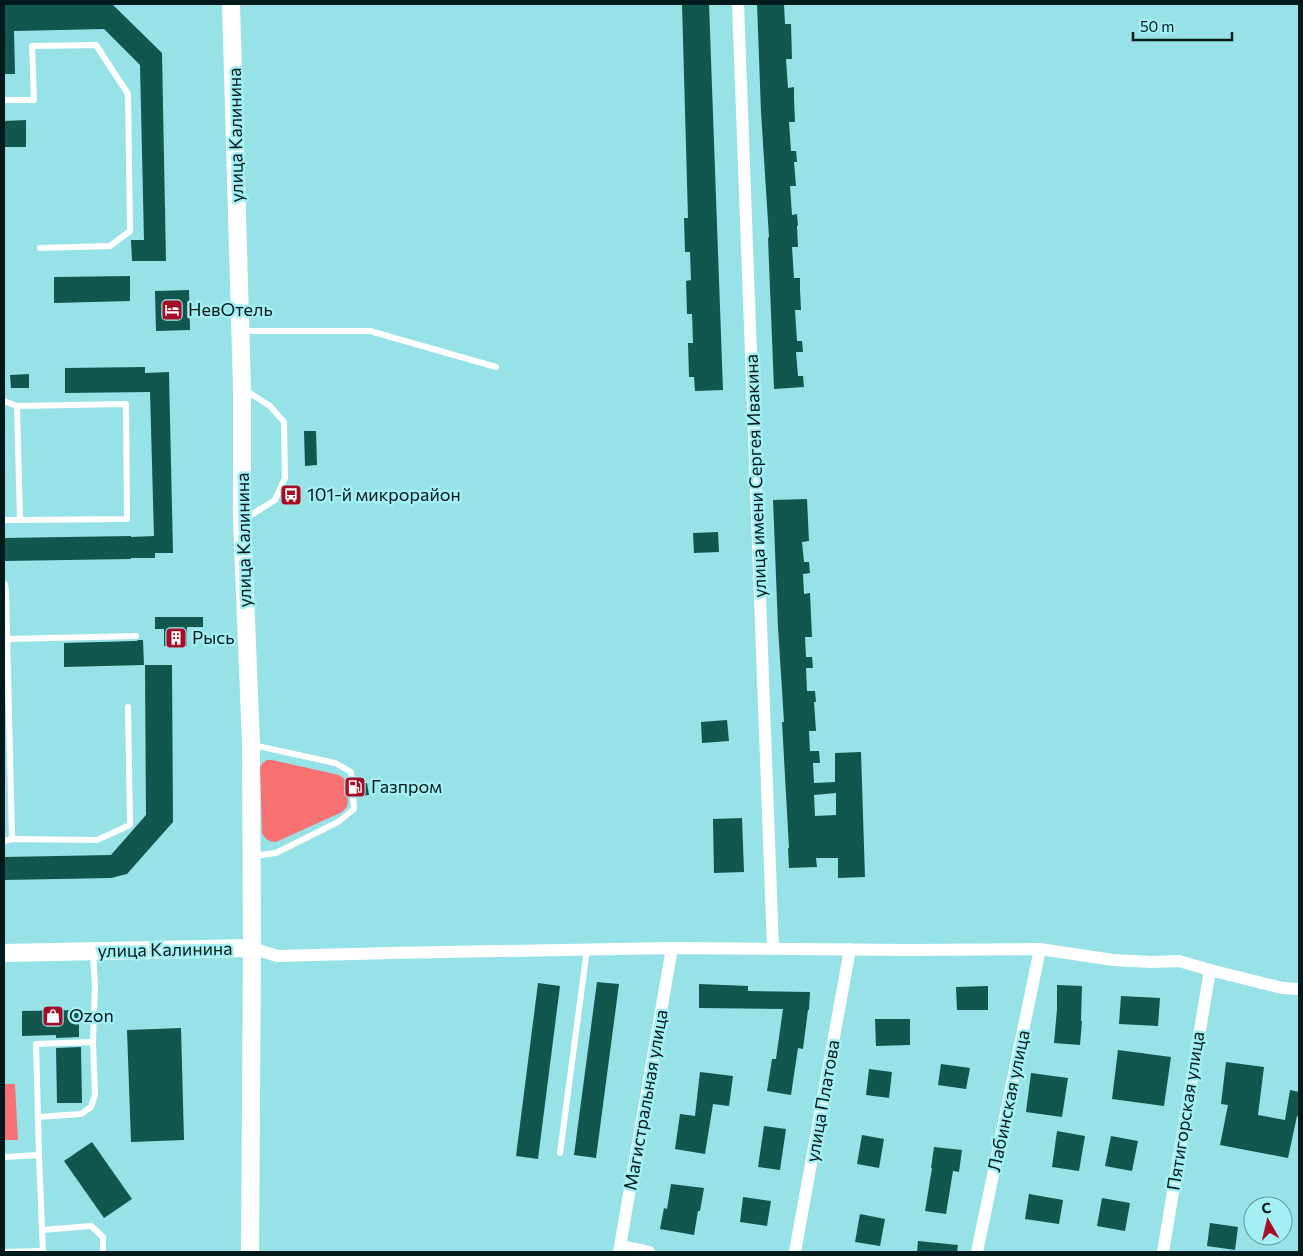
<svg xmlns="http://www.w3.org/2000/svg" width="1303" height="1256" font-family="Commissioner,sans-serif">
<rect width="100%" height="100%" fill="#96e2e7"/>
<g fill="#f87274">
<path d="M 267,760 L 272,760 L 339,775 C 341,777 344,777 345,780 C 347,784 349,802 347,806 C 346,808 344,810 342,812 L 276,842 C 269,842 265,839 262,833 L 260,767 L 263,763 Z"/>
<polygon points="4,1084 15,1084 18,1140 4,1140"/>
</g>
<g fill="#11574d" fill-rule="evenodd">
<polygon points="49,4 112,4 162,53 166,261 132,261 131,240 144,240 140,65 104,29 14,31 15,74 4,74 4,5"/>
<polygon points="682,4 709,4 723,390 695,391 694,377 689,377 688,343 693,343 692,314 687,314 686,281 691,280 690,252 685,252 684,218 688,218"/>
<polygon points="757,4 784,4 785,24 791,24 792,59 786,59 788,88 794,87 794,98 795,122 789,122 791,151 796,151 797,162 794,162 796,186 790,186 792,215 797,214 798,225 797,226 798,247 792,247 794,278 800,278 800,289 801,310 795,310 797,341 802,341 803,352 796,352 798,376 803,376 804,387 774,389 768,238 769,237 761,112"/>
<polygon points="26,120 26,147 4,147 4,121"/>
<polygon points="130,276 130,301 54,303 54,277"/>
<polygon points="189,290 190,330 156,331 155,291"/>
<polygon points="145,367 145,373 169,372 173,553 155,553 155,558 131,558 131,559 4,561 4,538 131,536 131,537 154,536 150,392 65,393 65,368"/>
<polygon points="29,374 29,388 11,388 10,375"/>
<polygon points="304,431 316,431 317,465 305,466"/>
<path d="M 807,499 L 809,541 L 802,542 L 804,562 L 809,562 L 810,573 L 803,574 L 804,594 L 810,593 L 812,637 L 805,637 L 806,657 L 812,657 L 813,668 L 806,668 L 807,691 L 815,691 L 816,702 L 814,702 L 816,731 L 809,731 L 810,751 L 819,751 L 820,763 L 813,763 L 814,783 L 835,782 L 835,753 L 861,752 L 865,877 L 838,878 L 838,858 L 816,858 L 817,867 L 789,868 L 788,848 L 789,848 L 782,722 L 784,722 L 778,627 L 773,500 ZM 836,793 L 836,815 L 815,816 L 814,795 Z"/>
<polygon points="718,532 719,552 694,553 693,533"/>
<polygon points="155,617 203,617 203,627 187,627 187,646 164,646 164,629 155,629"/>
<polygon points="139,640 143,640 144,665 64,667 64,643 136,641"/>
<polygon points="145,665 172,665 173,822 127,874 111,878 4,880 4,857 111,855 146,815"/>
<polygon points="727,720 729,741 702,743 701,722"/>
<polygon points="357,779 358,779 359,784 367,783 369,795 358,796"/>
<polygon points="742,818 744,872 714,873 713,819"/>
<polygon points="597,982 619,984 596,1158 574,1155"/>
<polygon points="538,983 560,986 538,1159 516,1156"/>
<polygon points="699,984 748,986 748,991 810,992 809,1010 808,1010 803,1049 798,1048 791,1095 767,1091 772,1059 776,1059 783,1009 699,1008"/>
<polygon points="1057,985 1082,986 1081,1021 1082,1021 1080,1045 1054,1043 1057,1009"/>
<polygon points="988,986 988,1010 957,1010 956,987"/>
<polygon points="1121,996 1160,998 1158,1026 1119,1024"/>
<polygon points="79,1010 79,1037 56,1038 56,1035 22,1036 22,1011"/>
<polygon points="875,1019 910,1019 910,1045 876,1046"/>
<polygon points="181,1028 184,1140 131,1142 127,1030"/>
<polygon points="81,1047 82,1103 57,1103 56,1048"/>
<polygon points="1118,1050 1171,1057 1164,1106 1112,1099"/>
<polygon points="1226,1062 1264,1067 1258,1115 1285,1120 1290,1090 1299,1092 1299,1117 1297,1116 1288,1158 1220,1145 1228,1105 1221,1104"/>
<polygon points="941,1064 970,1068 966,1089 938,1085"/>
<polygon points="869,1069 892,1072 889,1098 866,1095"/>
<polygon points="700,1072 733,1076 729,1106 713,1104 705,1154 675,1149 680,1114 695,1116"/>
<polygon points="1031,1073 1068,1078 1062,1117 1026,1112"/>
<polygon points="764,1126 786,1129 780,1170 758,1167"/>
<polygon points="1057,1131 1085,1136 1079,1171 1052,1167"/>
<polygon points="862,1135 884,1139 879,1168 857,1164"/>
<polygon points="1111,1136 1138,1141 1132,1171 1105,1166"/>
<polygon points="92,1142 132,1199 104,1218 64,1161"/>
<polygon points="934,1147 962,1150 959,1172 953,1171 946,1214 925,1211 932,1168 931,1168"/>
<polygon points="671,1184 704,1188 700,1211 698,1211 694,1235 660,1229 664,1208 667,1209"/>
<polygon points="1029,1194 1063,1200 1059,1224 1025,1219"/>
<polygon points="743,1197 771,1201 767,1226 740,1222"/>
<polygon points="1102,1198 1130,1203 1125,1231 1097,1226"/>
<polygon points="860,1214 885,1219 880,1246 855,1242"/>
<polygon points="1210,1223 1238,1227 1235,1250 1207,1246"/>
<polygon points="918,1241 958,1245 957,1252 917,1252"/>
</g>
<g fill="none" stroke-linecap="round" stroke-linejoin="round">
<g stroke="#fff" stroke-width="6">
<polyline points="4,100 34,100 32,46 96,45 128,94 130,231 110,246 40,248"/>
<polyline points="242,331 370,331 496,367"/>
<polyline points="4,401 17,406 126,404 127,519 20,520 17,406"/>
<polyline points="4,520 20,520"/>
<polyline points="243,520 275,500 285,478 284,422 270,406 245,390"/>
<polyline points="4,584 5,584 6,591 12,839"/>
<polyline points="7,639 136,636"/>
<polyline points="253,745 335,763 351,772 354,809 338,822 276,853 253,856"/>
<polyline points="4,841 12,839 97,840 130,825 128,707"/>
<polyline points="38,1117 36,1044 93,1042"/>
<polyline points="560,1153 587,949"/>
<polyline points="39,1155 42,1230"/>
<polyline points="4,1157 39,1155 38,1117 81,1114 91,1107 95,1095 93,1042 95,984 93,953"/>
<polyline points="4,1252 43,1251"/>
<polyline points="43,1252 42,1230 91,1226 103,1237 103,1252"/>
</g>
<g stroke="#fff" stroke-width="12">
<polyline points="738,4 773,948"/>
<polyline points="252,948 277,956 390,953 672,948 908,950 1040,949 1113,960 1152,962 1179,961 1210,970 1282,988 1299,989"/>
<polyline points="620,1246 649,1252"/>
<polyline points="619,1252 672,948"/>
<polyline points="795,1252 850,949"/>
<polyline points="977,1252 1040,949"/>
<polyline points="1163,1252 1210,970"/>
</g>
<g stroke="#fff" stroke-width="18">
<polyline points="231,4 242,388 242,520 251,744 252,948 250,1252"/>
<polyline points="4,953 252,948"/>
</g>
</g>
<defs>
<g id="hotel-square" transform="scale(1.125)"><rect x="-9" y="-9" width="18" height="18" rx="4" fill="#a60d27" stroke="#a3eff4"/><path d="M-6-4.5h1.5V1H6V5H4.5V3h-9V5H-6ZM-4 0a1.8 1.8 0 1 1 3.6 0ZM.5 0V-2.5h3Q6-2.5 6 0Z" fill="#fff"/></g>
<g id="bus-square" transform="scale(1.125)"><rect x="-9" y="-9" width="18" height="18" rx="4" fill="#a60d27" stroke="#a3eff4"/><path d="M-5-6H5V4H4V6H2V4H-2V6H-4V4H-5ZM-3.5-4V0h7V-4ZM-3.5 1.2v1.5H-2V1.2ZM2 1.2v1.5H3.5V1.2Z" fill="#fff"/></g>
<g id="building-square" transform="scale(1.125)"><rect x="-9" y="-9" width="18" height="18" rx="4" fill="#a60d27" stroke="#a3eff4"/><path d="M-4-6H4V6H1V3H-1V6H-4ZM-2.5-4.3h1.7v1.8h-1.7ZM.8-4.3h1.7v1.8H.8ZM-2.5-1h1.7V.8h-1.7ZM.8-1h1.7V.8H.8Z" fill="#fff"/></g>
<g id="fuel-square" transform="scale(1.125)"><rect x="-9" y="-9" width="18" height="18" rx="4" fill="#a60d27" stroke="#a3eff4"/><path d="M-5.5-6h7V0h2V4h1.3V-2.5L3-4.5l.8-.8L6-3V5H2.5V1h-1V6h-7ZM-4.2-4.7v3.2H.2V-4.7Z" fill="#fff"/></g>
<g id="shop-square" transform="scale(1.125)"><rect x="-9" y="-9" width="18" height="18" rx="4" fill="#a60d27" stroke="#a3eff4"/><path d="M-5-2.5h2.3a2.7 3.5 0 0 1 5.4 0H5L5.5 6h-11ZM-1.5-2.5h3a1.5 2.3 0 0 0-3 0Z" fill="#fff"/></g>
</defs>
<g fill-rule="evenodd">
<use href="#hotel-square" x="172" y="310"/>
<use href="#bus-square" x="291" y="495"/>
<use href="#building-square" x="176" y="638"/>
<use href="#fuel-square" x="355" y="787"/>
<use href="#shop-square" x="53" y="1016"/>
</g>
<g text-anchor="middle" stroke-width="5" stroke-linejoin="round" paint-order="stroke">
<g font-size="18" fill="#00191b" stroke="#a3eff4">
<text transform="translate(236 135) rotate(-91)" y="6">улица Калинина</text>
<text transform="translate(756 476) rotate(-92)" y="6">улица имени Сергея Ивакина</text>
<text transform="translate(244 540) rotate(-91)" y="6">улица Калинина</text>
<text transform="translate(165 950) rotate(-1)" y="6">улица Калинина</text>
<text transform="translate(646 1100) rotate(-80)" y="6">Магистральная улица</text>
<text transform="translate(823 1101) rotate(-80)" y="6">улица Платова</text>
<text transform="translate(1009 1101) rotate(-78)" y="6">Лабинская улица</text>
<text transform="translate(1186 1111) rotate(-81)" y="6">Пятигорская улица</text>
</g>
<g font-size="18" fill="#00191b" stroke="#a3eff4" text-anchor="start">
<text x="188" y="316">НевОтель</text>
<text x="307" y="501">101-й микрорайон</text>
<text x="192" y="644">Рысь</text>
<text x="371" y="793">Газпром</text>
<text x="69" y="1022">Ozon</text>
</g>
</g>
<rect width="1303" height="1256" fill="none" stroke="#00191b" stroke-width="10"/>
<g transform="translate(1268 1221) rotate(352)"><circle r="24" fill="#a3eff4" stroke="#62999d"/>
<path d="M0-4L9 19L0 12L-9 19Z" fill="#a60d27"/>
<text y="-8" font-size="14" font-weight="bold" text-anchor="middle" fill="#00191b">С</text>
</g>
<path d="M1133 32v8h99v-8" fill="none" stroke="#00191b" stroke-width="2.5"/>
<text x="1140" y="32" font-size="15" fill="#00191b" stroke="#a3eff4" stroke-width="4" paint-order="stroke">50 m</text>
</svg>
